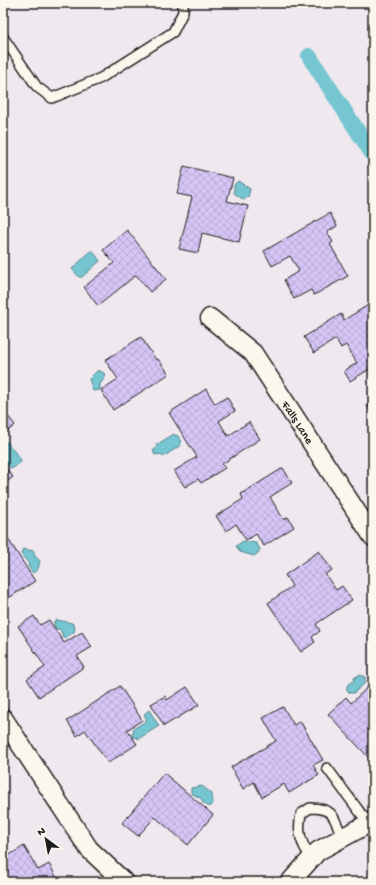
<svg xmlns="http://www.w3.org/2000/svg" width="376" height="885" font-family="'Gochi Hand',sans-serif">
<defs>
<pattern id="building-cross-hatch" width="8" height="8" patternUnits="userSpaceOnUse"><rect width="8" height="8" fill="#d6c5f6"/><path d="M0 0l8 8M0 8l8-8" fill="none" stroke="#b7a9d2"/></pattern>
</defs>
<rect width="100%" height="100%" fill="#f0e8ef"/>
<filter id="ink" filterUnits="userSpaceOnUse"><feTurbulence type="fractalNoise" baseFrequency=".025" numOctaves="2"/><feDisplacementMap in="SourceGraphic" scale="8" xChannelSelector="R" yChannelSelector="G"/><feConvolveMatrix kernelMatrix="1 2 1 2 8 2 1 2 1" color-interpolation-filters="sRGB"/></filter>
<g filter="url(#ink)">
<g fill="#76c6d1" stroke="#528289">
<polygon points="238,181 250,189 248,197 244,200 234,193 234,185"/>
<polygon points="92,250 100,261 82,277 79,277 72,269"/>
<polygon points="98,370 104,373 105,378 100,384 100,390 93,391 89,379"/>
<polygon points="174,434 175,436 177,435 181,441 179,442 181,445 163,457 161,454 155,455 153,451 157,447 156,445"/>
<polygon points="7,442 21,460 21,462 13,468 10,468 3,460 3,443"/>
<polygon points="243,541 256,543 260,549 258,553 254,556 240,552 236,546"/>
<polygon points="23,549 34,551 34,555 40,561 38,569 33,573 28,566 29,564 21,554"/>
<polygon points="57,620 72,623 75,628 74,632 64,639 60,629 56,629 54,625 54,621"/>
<path d="M 359,675 L 365,677 L 365,683 L 354,693 L 350,693 L 347,690 C 346,684 350,683 354,681 L 354,678 Z"/>
<polygon points="149,710 159,726 138,739 137,737 134,738 132,734 134,732 133,729 146,721 146,718 144,714"/>
<polygon points="202,786 212,794 213,803 209,807 202,802 202,799 191,793 191,788"/>
</g>
<g fill="none" stroke-linecap="round" stroke-linejoin="round">
<polyline stroke="#76c6d1" stroke-width="16" points="309,56 373,155"/>
</g>
<g fill="url(#building-cross-hatch)" stroke="#1c1c1c">
<polygon points="184,166 233,178 227,201 248,206 239,242 202,233 198,253 179,249 192,197 177,194"/>
<polygon points="330,213 337,226 327,232 333,242 330,244 348,276 314,295 311,290 294,299 284,280 299,271 290,256 272,266 264,251"/>
<polygon points="127,230 166,279 150,292 136,275 98,306 84,287 114,263 103,250"/>
<polygon points="373,302 373,367 350,381 344,371 357,363 346,345 341,348 336,339 314,353 304,337 341,314 344,320"/>
<polygon points="141,337 156,360 158,359 169,374 113,410 101,390 118,379 105,360"/>
<polygon points="206,389 215,404 227,397 235,411 219,421 228,436 249,422 260,439 222,464 225,468 201,483 198,479 185,487 174,471 197,457 169,413"/>
<polygon points="373,401 373,415 367,405"/>
<polygon points="3,410 15,425 3,435"/>
<polygon points="3,464 13,477 3,485"/>
<polygon points="283,468 292,483 270,497 284,520 288,517 294,527 264,546 256,534 246,540 236,524 226,531 216,516 243,499 241,494"/>
<polygon points="3,531 35,581 4,601 3,599"/>
<polygon points="319,551 332,570 325,574 336,590 342,586 352,600 316,624 320,631 312,637 315,642 301,652 268,603 292,586 285,575"/>
<polygon points="34,616 40,625 49,620 64,643 82,632 92,647 77,656 84,667 39,697 27,679 45,667 18,626"/>
<polygon points="373,682 373,758 371,760 328,714 346,697 351,703"/>
<polygon points="120,686 142,720 127,730 137,744 108,763 85,730 77,736 67,721"/>
<polygon points="187,687 199,705 164,726 151,704 165,696 167,700"/>
<polygon points="283,707 294,725 300,721 323,760 313,765 319,775 289,793 284,784 262,797 254,782 243,789 231,767 276,741 263,718"/>
<polygon points="164,773 213,815 188,845 155,817 138,836 122,823"/>
<polygon points="24,846 38,870 49,864 58,880 54,882 3,882 3,859"/>
</g>
<g fill="none" stroke-linecap="round" stroke-linejoin="round">
<g stroke="#1c1c1c" stroke-width="12">
<g id="service">
<polyline points="3,37 37,87 52,98 101,78 173,32 183,12 183,3"/>
<polyline points="327,768 368,823"/>
<path d="M 312,859 C 301,844 297,833 301,814 L 310,808 C 334,808 334,817 342,837"/>
</g>
</g>
<g stroke="#1c1c1c" stroke-width="21">
<g id="minor">
<path id="s1" d="M 210,318 L 253,353 L 373,537"/>
<polyline points="3,718 89,849 124,882"/>
<polyline points="290,882 318,851 373,821"/>
</g>
</g>
<use href="#service" stroke="#fbf7ec" stroke-width="9"/>
<use href="#minor" stroke="#fbf7ec" stroke-width="18"/>
</g>
</g>
<g text-anchor="middle" stroke-width="4" stroke-linejoin="round" paint-order="stroke">
<g font-size="12" fill="#1c1c1c" stroke="#fbf7ec">
<text dy="4" stroke="none"><textPath href="#s1" startOffset="138">Falls Lane</textPath></text>
</g>
</g>
<rect width="376" height="885" fill="none" stroke="#fbf7ec" stroke-width="16"/>
<rect x="8" y="8" width="360" height="869" fill="none" stroke="#1c1c1c" stroke-width="1.5" filter="url(#ink)"/>
<g transform="translate(46 839) rotate(328)" stroke="#fbf7ec" stroke-width="3" paint-order="stroke">
<path d="M0-3L7 15L0 10L-7 15Z" fill="#1c1c1c"/>
<text y="-6" font-size="11" font-weight="bold" text-anchor="middle" fill="#1c1c1c">N</text>
</g>
</svg>
